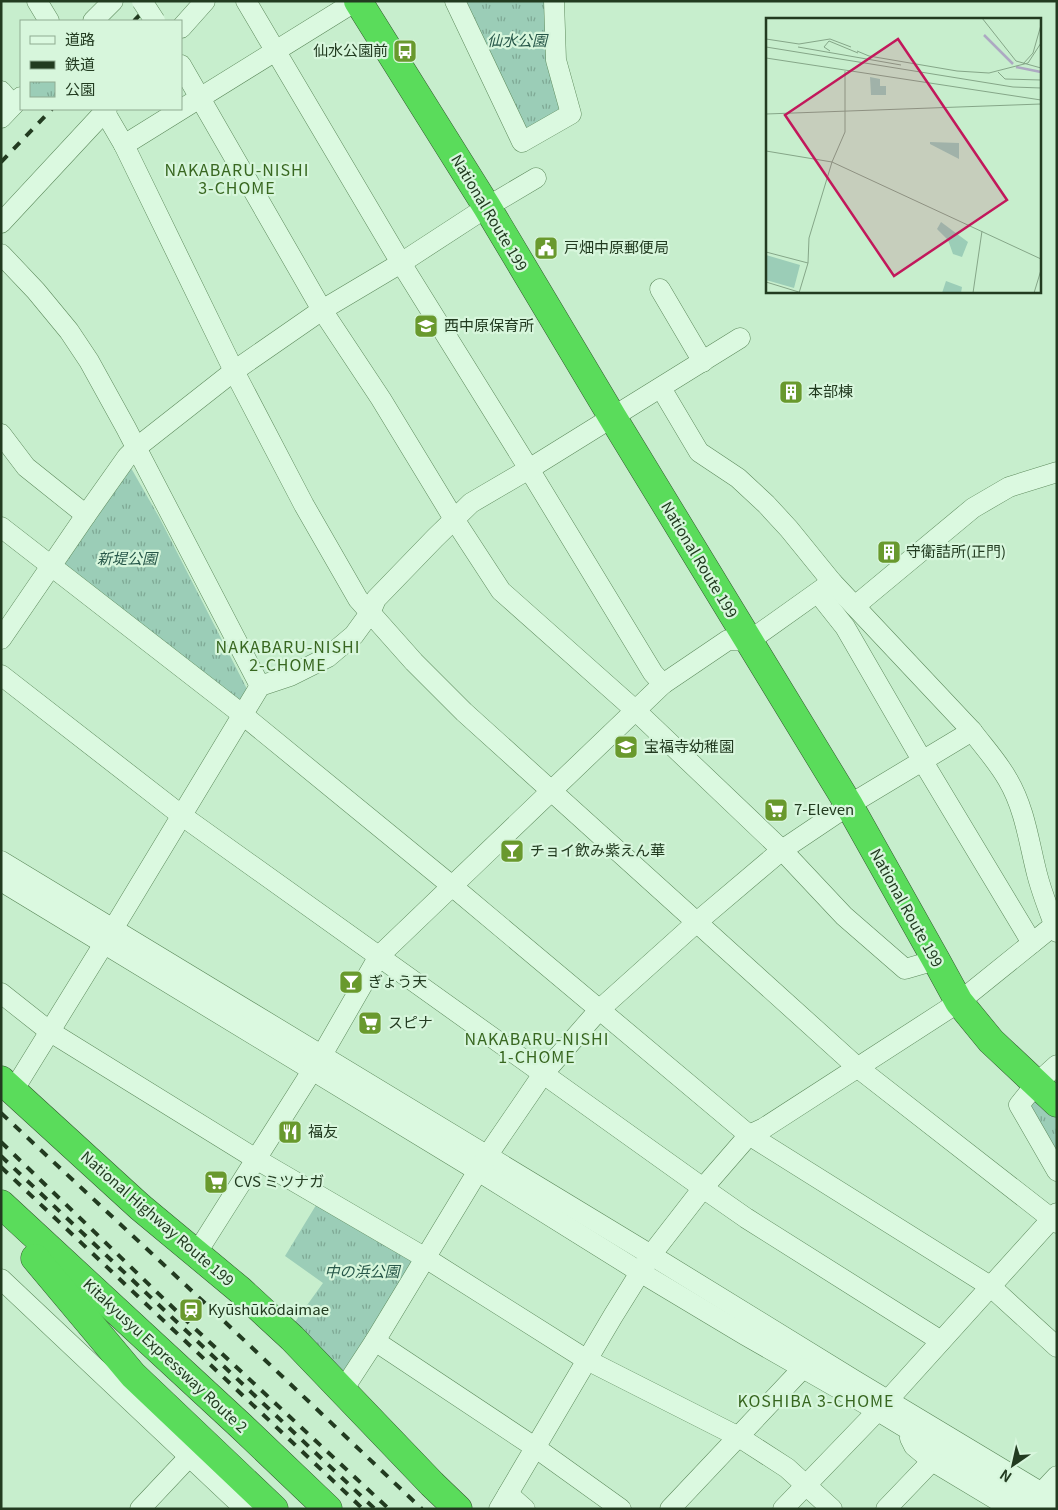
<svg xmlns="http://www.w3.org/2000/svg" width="1058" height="1510" font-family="Georgia,'Noto Sans JP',serif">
<defs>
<pattern id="park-tufts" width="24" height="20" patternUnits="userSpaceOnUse" patternTransform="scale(1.25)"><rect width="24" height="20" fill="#9bcdb7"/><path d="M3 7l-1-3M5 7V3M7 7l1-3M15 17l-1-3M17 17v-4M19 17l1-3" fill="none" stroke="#7ea894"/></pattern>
</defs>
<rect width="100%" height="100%" fill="#c7eecd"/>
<g fill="url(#park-tufts)">
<polygon points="457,1 554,1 571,114 522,142"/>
<polygon points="131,468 159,517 249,693 241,705 60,570"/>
<polygon points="1035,1094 1057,1115 1057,1155 1026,1108"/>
<polygon points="321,1197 418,1259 346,1380 292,1326 323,1283 285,1256"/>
</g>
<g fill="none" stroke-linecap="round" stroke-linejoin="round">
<g stroke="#5d8a5c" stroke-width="21">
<g id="minor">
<polyline points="37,1 49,21"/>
<polyline points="246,1 401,263 529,469 653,673 663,684"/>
<polyline points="455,1 522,142 571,114 556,60 554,1"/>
<polyline points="93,21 113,1"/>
<polyline points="181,28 205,1"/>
<polyline points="181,65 322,310 381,399 454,519 501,591 635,710 782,850 844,916 905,969 936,960"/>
<polyline points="1,91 13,105"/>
<polyline points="103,109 124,145 234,371 304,505 358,599 414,662 464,712 857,1067 1057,1223"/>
<polyline points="1,118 21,97"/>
<polyline points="124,145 356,1"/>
<polyline points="1,223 107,109"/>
<polyline points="1,254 36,291 69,331 89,361 126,428 260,686"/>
<polyline points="660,289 703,362"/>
<path d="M 661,388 L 699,452 L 738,478 L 766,504 L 789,529 L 832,582 L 972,731 C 984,747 998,762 1008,780 C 1025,809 1029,843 1037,874 C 1042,894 1050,913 1057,932"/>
<polyline points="1,434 26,467 86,515"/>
<polyline points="1,527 243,715 452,886 749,1135 990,1286 1057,1347"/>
<polyline points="818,593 845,627 922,760 1032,943"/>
<polyline points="855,606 973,508 1009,487 1057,472"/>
<polyline points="1,639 86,515 127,457 136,448 234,371 322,310 401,263 487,207 536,178"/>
<polyline points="1,675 181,815 703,1188 746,1218 941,1341"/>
<polyline points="1,861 651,1255 854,1380 1057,1502"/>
<polyline points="1,881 478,1171 640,1272 745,1335 878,1411 1040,1509"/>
<polyline points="1,993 49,1031 256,1159 424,1257 587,1360 739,1437 787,1468 832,1509"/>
<polyline points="1057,1065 1036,1084 1019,1105 1057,1171"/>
<polyline points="13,1091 113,929 260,686 290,676 328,657 354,635 370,613 376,599 435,538 471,503 529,469 740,338"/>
<polyline points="196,1254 322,1055 379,956 663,684 728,640 749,641 832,582"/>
<polyline points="1,1279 245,1509"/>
<polyline points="375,1341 536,1448 621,1509"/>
<polyline points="343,1390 375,1341 487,1156 543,1074 599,1010 697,922 782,850 849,805 972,731"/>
<polyline points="910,1438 914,1446 932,1461 1012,1509"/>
<polyline points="1042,1492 1057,1476"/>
<polyline points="508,1494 525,1509"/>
<polyline points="140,1509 189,1457"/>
<polyline points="499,1509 613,1316 651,1255 703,1188 749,1135 764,1128 959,1002 1057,923"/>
<polyline points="670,1509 803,1368"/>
<polyline points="783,1509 888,1400 1057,1213"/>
<polyline points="886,1509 932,1461"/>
</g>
</g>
<g stroke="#345930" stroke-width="29">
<g id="highway">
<polyline points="358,1 487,207 613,418 849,805 936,960 959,1002 991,1041 1057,1103"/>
<polyline points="1,1080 140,1207 240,1290 292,1338 432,1484 458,1509"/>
<polyline points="1,1204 241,1426 328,1509"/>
<polyline points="35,1258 133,1375 274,1509"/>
</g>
</g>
<use href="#minor" stroke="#dbf9e0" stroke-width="20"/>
<use href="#highway" stroke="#5adc5b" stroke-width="28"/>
<g stroke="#223b20" stroke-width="4" stroke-dasharray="9 9" stroke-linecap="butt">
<polyline points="134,21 153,1"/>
<polyline points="1,162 52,109"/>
<polyline points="1,1113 207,1305 422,1509"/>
<polyline points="1,1142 190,1324 389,1509"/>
<polyline points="1,1156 375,1509"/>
<polyline points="1,1167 363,1509"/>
</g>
<g stroke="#5d8a5c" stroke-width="21" stroke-linecap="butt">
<polyline id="minor-bridge" points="142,1 155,21"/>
</g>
<use href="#minor-bridge" stroke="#dbf9e0" stroke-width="20"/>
</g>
<defs>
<g id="bus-square" transform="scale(1.25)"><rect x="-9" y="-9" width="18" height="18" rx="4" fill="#69992d" stroke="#d7f6dc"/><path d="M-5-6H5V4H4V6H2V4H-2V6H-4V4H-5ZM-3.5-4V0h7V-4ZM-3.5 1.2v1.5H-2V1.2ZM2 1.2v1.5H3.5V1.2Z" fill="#fff"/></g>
<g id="civic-square" transform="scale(1.25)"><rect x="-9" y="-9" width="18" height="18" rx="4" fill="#69992d" stroke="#d7f6dc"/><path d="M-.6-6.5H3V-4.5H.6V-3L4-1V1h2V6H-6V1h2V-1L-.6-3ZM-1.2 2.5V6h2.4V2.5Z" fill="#fff"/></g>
<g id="school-square" transform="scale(1.25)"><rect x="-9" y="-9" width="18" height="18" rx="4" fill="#69992d" stroke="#d7f6dc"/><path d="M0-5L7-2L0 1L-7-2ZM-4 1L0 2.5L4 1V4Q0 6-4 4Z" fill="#fff"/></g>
<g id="building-square" transform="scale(1.25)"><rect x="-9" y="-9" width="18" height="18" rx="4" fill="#69992d" stroke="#d7f6dc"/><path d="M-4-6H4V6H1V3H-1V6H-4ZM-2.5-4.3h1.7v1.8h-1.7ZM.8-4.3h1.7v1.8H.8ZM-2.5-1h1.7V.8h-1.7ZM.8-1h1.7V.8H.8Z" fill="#fff"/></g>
<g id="supermarket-square" transform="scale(1.25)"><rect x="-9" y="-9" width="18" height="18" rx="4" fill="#69992d" stroke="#d7f6dc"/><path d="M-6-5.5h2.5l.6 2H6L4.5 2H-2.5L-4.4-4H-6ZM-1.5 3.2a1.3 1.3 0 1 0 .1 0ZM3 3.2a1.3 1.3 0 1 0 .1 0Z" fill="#fff"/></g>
<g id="bar-square" transform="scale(1.25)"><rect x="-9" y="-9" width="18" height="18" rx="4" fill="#69992d" stroke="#d7f6dc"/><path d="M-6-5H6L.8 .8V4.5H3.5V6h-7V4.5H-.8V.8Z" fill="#fff"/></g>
<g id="restaurant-square" transform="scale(1.25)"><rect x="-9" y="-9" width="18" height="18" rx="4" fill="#69992d" stroke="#d7f6dc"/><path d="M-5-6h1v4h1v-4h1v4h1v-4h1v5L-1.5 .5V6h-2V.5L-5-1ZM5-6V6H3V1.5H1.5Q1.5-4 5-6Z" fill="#fff"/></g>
<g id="station-square" transform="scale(1.25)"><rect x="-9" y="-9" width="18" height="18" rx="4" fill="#69992d" stroke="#d7f6dc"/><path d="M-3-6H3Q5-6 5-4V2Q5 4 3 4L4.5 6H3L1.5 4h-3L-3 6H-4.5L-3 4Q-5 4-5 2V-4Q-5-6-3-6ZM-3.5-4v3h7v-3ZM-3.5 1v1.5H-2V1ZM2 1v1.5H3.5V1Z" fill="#fff"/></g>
</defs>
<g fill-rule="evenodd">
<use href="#bus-square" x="405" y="51"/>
<use href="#civic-square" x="546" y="248"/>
<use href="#school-square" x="426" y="326"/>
<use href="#building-square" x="791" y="392"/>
<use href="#building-square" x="889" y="552"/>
<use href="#school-square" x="626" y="747"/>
<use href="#supermarket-square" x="776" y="810"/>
<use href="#bar-square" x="512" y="851"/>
<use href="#bar-square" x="351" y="982"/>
<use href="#supermarket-square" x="370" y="1023"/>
<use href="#restaurant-square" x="290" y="1132"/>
<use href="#supermarket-square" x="216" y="1182"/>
<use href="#station-square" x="191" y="1310"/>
</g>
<g text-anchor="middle" stroke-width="4.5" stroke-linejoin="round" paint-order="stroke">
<g font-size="15" font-style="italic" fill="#275749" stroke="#d7f6dc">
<text x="517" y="46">仙水公園</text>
<text x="127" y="564">新堤公園</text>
<text x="362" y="1277">中の浜公園</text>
</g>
<g font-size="15" fill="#223b20" stroke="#d7f6dc" text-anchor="start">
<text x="388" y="56" text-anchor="end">仙水公園前</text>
<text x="564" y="253">戸畑中原郵便局</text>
<text x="444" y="331">西中原保育所</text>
<text x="808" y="397">本部棟</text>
<text x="906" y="557">守衛詰所(正門)</text>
<text x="644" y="752">宝福寺幼稚園</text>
<text x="794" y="815">7-Eleven</text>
<text x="530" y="856">チョイ飲み紫えん華</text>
<text x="368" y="987">ぎょう天</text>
<text x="388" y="1028">スピナ</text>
<text x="308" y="1137">福友</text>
<text x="234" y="1187">CVS ミツナガ</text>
<text x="208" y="1315">Kyūshūkōdaimae</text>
</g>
<g font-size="15" fill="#223b20" stroke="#d7f6dc">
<text transform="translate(489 213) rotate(59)" y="5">National Route 199</text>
<text transform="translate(699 560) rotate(59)" y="5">National Route 199</text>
<text transform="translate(906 908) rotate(61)" y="5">National Route 199</text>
<text transform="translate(157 1219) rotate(41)" y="5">National Highway Route 199</text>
<text transform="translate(165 1356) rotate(43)" y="5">Kitakyusyu Expressway Route 2</text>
</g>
<g font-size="16" letter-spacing="1" fill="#386720" stroke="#d7f6dc">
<text x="237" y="176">NAKABARU-NISHI<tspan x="237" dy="18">3-CHOME</tspan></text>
<text x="288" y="653">NAKABARU-NISHI<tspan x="288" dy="18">2-CHOME</tspan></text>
<text x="537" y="1045">NAKABARU-NISHI<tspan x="537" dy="18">1-CHOME</tspan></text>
<text x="816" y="1407">KOSHIBA 3-CHOME</text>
</g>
</g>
<g transform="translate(766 18)">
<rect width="275" height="275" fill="#c7eecd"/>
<path d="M 104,59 L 114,61 L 114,68 L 120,68 L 120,77 L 105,77 ZM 164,124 L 193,125 L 193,141 L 164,126 ZM 175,204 L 202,224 L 196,239 L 187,236 L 182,222 L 171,211 ZM 0,237 L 34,247 L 28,270 L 0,262 Z" fill="#9bcdb7"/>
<path d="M 180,263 L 196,269 L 195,275 L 176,275 Z" fill="#9bcdb7"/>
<path fill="none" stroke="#ada9c2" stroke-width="2.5" d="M 218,17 L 247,46M 250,49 L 275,54"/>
<path fill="none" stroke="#85a688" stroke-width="1" d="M 216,0 L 250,43 L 275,50M 0,21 L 33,26 L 64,21 L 85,29M 0,29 L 247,69 L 275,70M 32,29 L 135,47M 64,33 L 58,29 L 63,23 L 92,35M 91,33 L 103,38 L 191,53 L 223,55 L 262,45 L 275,25M 0,40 L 275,82M 257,46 L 267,35 L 275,7M 232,54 L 239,61 L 275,62M 0,96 L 275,86M 0,133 L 66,144 L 275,241M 0,234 L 42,245M 0,264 L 36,275M 33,275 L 42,245 L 43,220 L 66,144 L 79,114 L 79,53M 207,275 L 216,213M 268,275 L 275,252"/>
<path fill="#c2185b" fill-opacity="0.15" stroke="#c2185b" stroke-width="2.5" d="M 132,21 L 241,182 L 128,258 L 19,97 Z"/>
<rect width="275" height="275" fill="none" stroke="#223b20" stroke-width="2.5"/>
</g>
<rect width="1058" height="1510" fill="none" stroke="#223b20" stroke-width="5"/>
<rect x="20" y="20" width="162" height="90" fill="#d7f6dc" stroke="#8fab91"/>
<rect x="30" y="36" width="25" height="8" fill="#dbf9e0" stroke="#8fab91"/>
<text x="65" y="45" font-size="15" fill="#223b20">道路</text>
<rect x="30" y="61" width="25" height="8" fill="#223b20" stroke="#8fab91"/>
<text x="65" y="70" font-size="15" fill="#223b20">鉄道</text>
<rect x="30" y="82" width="25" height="15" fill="url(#park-tufts)" stroke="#8fab91"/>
<text x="65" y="95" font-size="15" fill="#223b20">公園</text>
<g transform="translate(1013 1465) rotate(214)" stroke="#d7f6dc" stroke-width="4" paint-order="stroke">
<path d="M0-4L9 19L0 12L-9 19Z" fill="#223b20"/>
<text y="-8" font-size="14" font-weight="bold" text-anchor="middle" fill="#223b20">N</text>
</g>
</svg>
